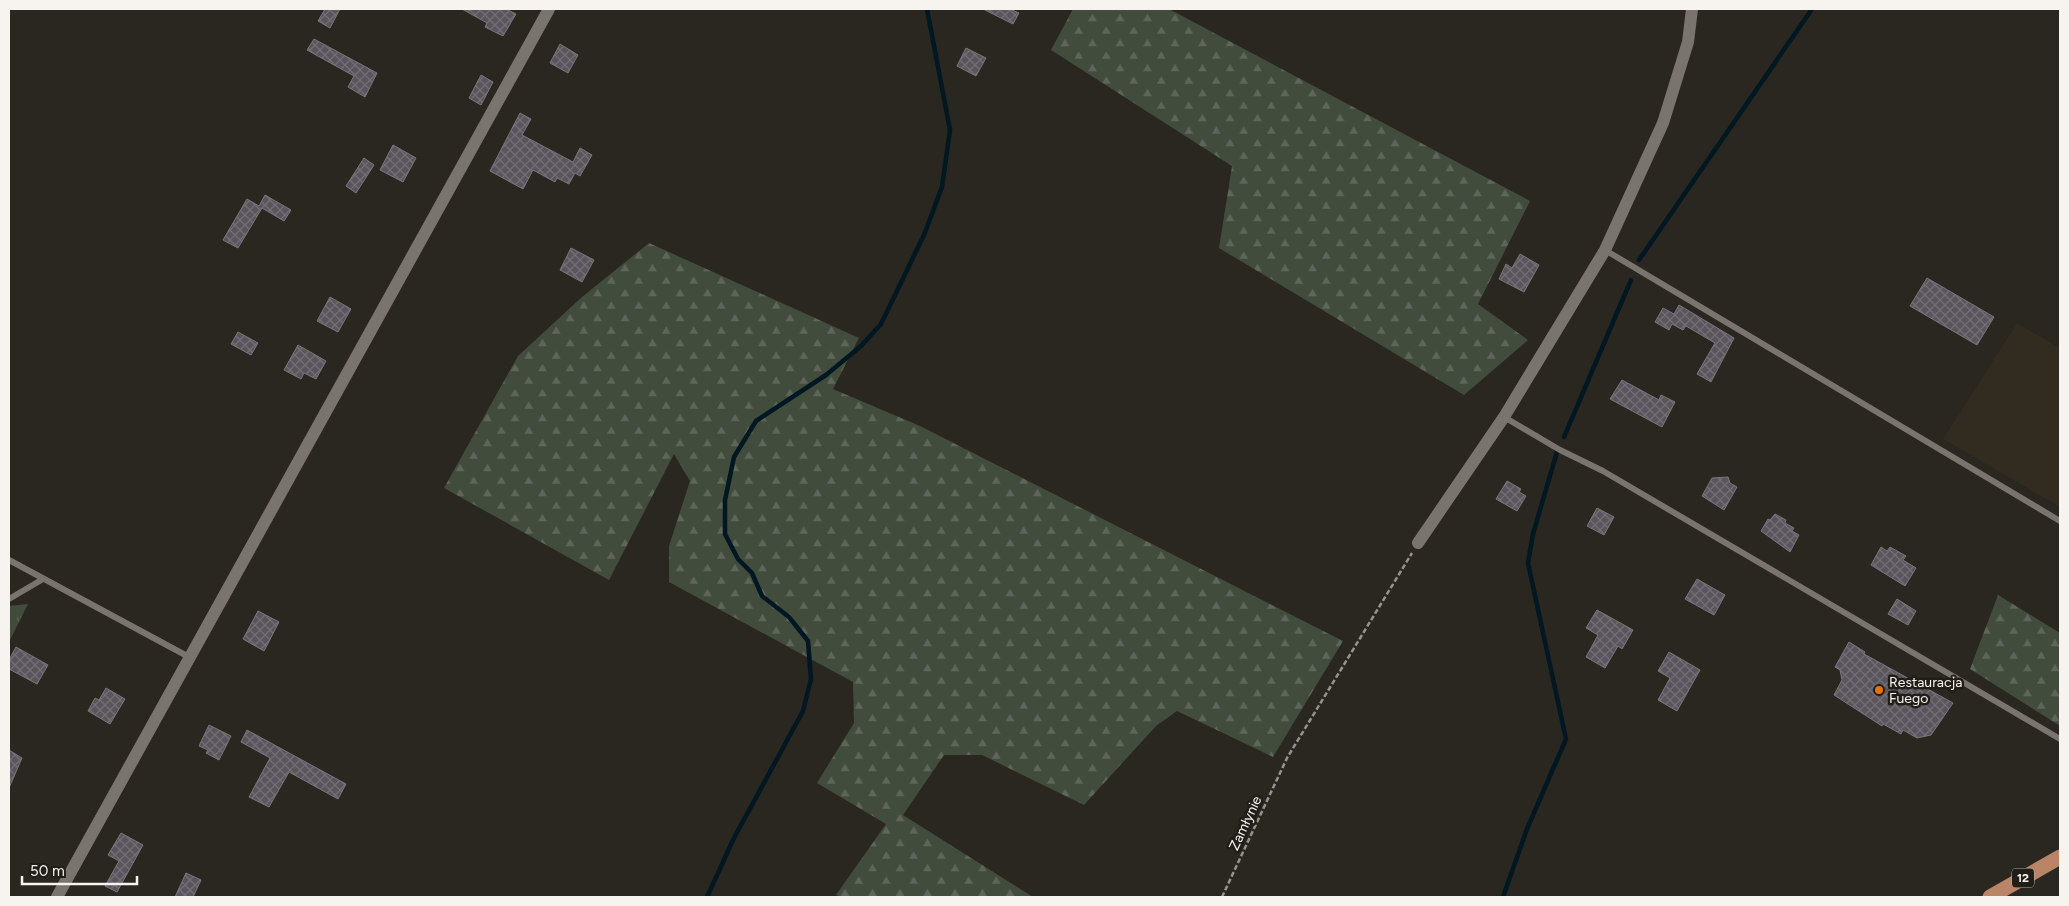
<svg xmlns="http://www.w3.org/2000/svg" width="2069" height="906" font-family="Figtree,sans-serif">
<defs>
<pattern id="forest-firs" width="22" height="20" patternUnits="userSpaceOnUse" patternTransform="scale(1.25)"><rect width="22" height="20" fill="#414c3d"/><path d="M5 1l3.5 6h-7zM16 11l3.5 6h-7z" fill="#5d6659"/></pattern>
<pattern id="park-tufts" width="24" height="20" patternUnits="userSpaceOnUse" patternTransform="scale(1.25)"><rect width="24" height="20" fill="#414c3d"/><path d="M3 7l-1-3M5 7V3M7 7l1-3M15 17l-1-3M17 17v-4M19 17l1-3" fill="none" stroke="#5d6659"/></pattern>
<pattern id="building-cross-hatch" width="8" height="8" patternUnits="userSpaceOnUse" patternTransform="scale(1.25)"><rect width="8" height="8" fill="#59555c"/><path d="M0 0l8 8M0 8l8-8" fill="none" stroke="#726e74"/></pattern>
</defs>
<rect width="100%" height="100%" fill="#2a2620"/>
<polygon fill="#322b1f" points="2017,323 2060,348 2060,507 1943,439"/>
<g fill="url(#forest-firs)">
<polygon points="1073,9 1169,9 1530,201 1478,304 1528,340 1464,395 1219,248 1232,166 1051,50"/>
<polygon points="649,243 859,338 833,389 920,426 1343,641 1273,757 1177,711 1156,726 1084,805 982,755 944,755 903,815 1033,897 841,897 836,895 886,824 817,783 854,723 853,682 669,582 669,546 690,481 674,454 609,580 444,488 518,356 582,297"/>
<polygon points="1998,595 2060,633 2060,726 1970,669"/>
</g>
<polygon fill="url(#park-tufts)" points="28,604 9,642 9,606"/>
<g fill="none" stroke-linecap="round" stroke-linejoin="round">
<g stroke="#011822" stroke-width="4.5">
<polyline points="1639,260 1812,9"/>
<polyline points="1564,437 1631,280"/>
<polyline points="707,897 734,838 803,711 811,679 808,641 789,617 762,596 752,573 738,559 725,534 725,500 734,457 756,421 826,375 861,346 881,324 924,235 942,187 950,130 927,9"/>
<polyline points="1503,897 1527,829 1566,739 1528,563 1533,534 1557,452"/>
</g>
</g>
<g fill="url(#building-cross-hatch)" stroke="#7a757c">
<polygon points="325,9 340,9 330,28 318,21"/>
<polygon points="462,9 506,9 516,14 503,36 485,27 487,23"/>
<polygon points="983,9 1010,9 1019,13 1013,24"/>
<polygon points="314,39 377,73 365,97 348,87 354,76 307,50"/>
<polygon points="560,44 578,55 568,73 550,63"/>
<polygon points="966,48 986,58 976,76 957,66"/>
<polygon points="481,75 493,82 481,105 469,98"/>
<polygon points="520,113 531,119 522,135 573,162 580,148 592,155 580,176 575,173 569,184 557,178 555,182 533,170 523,189 490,171"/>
<polygon points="393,145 416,158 403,182 380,170"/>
<polygon points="364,158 374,165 356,193 346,186"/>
<polygon points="265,195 291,210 284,221 262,208 238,248 223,240 247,199 259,206"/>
<polygon points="571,248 594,260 582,282 560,270"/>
<polygon points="1520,254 1539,265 1524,292 1499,279 1506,264 1512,268"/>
<polygon points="1927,278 1994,317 1977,345 1910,306"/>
<polygon points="330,297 351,309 338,332 317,321"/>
<polygon points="1679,305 1734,338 1711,382 1697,374 1715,343 1686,326 1683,330 1672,324 1669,330 1655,322 1663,308 1674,314"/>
<polygon points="238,332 258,343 251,355 231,344"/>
<polygon points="298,345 326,361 316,379 304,373 301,379 284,370"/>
<polygon points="1622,380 1659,400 1661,395 1675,402 1662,427 1610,399"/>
<polygon points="1728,477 1730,483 1737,487 1724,510 1702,496 1712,478"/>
<polygon points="1507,481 1521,489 1519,492 1526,496 1517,511 1496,499"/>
<polygon points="1597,508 1614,517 1604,535 1587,526"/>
<polygon points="1775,514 1786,520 1785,523 1794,528 1792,531 1799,535 1790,552 1761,531 1768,519 1770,520"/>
<polygon points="1881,547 1887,551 1890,547 1906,556 1903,560 1916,568 1905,586 1871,565"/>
<polygon points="1697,579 1725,595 1714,615 1685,599"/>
<polygon points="1897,599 1916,611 1908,625 1888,614"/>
<polygon points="1597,610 1633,630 1622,649 1618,646 1605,668 1586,657 1598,635 1586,628"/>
<polygon points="258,611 279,622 264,651 243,639"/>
<polygon points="1849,642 1865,652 1864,654 1953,703 1931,735 1917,738 1903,730 1901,734 1883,724 1882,726 1834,695 1842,680 1840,670 1835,667"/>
<polygon points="16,647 48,665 37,684 9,669 9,660"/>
<polygon points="1669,652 1700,670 1677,711 1658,700 1670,678 1658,671"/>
<polygon points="106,688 125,699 110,724 88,711 95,698 99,700"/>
<polygon points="209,725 231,736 219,760 206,753 208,750 199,746"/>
<polygon points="247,730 346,784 338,799 289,772 269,807 249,797 270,758 241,742"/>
<polygon points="9,750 22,758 9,788"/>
<polygon points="121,833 143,845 117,892 105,886 119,861 108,855"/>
<polygon points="186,873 201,880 193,897 175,897"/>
</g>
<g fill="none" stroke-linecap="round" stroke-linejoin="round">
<polyline stroke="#96928d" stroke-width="2.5" stroke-dasharray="5 2.5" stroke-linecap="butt" points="1222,897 1287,758 1412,553"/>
<g stroke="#79746d" stroke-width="6">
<polyline points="1605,250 2060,521"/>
<polyline points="1504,417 1560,450 1603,471 2060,739"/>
<polyline points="9,560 189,657"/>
<polyline points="9,599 43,579"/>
</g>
<g stroke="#79746d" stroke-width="12">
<polyline points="1418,543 1504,417 1605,250 1663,123 1688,42 1692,9"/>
<polyline points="57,897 549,9"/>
</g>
<polyline stroke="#b98566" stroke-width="15" points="1990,897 2060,857"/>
</g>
<circle fill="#e8710a" stroke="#211d17" stroke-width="2" cx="1879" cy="690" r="5"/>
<g text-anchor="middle" stroke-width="5" stroke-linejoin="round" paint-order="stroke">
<rect fill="#211d17" stroke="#b7b4af" stroke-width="1" x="2012" y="868.5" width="22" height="19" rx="4"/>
<g font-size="12" font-weight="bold" fill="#f7f4f0">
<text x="2023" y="882">12</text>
</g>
<g font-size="14" fill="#f7f4f0" stroke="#211d17" text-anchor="start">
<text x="1889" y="687">Restauracja<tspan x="1889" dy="16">Fuego</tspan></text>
</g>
<g font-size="14" fill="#f7f4f0" stroke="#211d17">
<text transform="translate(1245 823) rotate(-65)" y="5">Zamłynie</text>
</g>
</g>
<rect width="2069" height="906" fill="none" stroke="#f7f4f0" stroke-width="20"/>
<path d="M22 876v8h115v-8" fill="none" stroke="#f7f4f0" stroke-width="2.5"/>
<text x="30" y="876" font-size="15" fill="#f7f4f0" stroke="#211d17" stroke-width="4" paint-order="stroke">50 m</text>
</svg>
